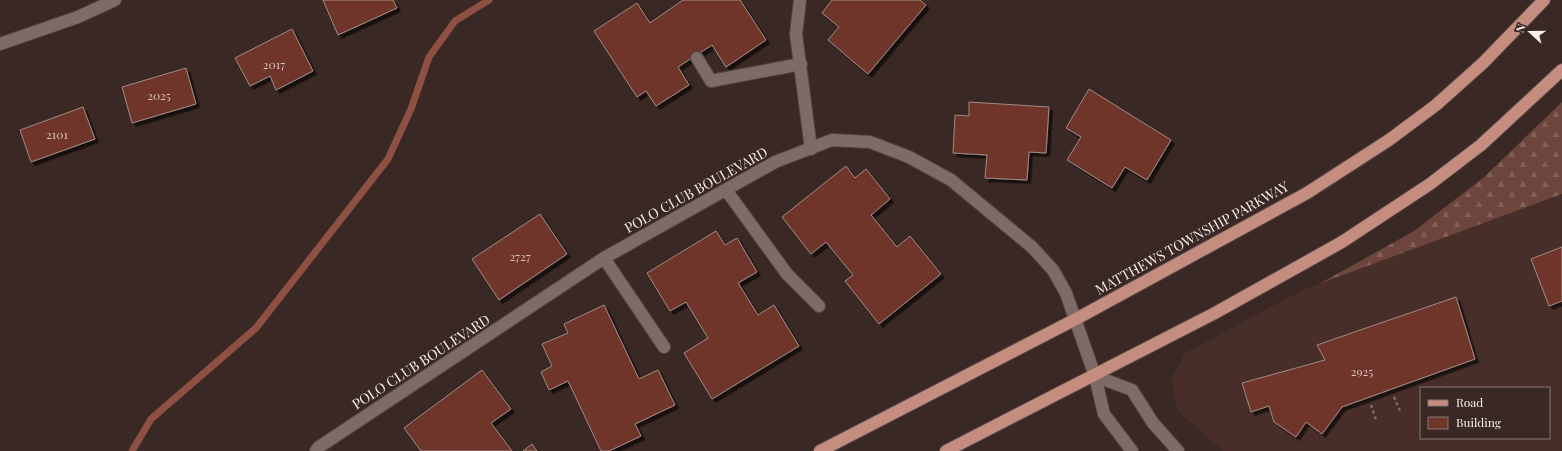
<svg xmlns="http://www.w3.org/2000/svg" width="1562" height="451" font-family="'Playfair Display',serif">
<defs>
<pattern id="forest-firs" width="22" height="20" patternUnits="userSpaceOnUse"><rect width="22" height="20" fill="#6c453d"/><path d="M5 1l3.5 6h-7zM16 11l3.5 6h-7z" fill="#826059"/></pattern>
<filter id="shadow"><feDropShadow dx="3.5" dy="3.5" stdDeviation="0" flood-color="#0009"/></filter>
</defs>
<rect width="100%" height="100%" fill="#392824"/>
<path fill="#472e29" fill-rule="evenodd" d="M 1562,194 L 1562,451 L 1223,451 L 1177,410 L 1171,380 L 1185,353 L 1303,290 ZM 1421,388 L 1549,388 L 1549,438 L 1421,438 Z"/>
<polygon fill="url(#forest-firs)" points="1562,102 1562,194 1319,284 1414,231 1483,178"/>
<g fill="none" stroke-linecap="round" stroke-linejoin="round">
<polyline stroke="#8e5043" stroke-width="7" points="132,451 151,419 256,328 388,159 411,109 429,57 455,21 489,0"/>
</g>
<g fill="#703629" stroke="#a08a85" filter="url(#shadow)">
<polygon points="323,0 393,0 397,8 338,35"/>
<polygon points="683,0 740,0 766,40 726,67 712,45 678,67 689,85 656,106 646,91 637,97 594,31 637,3 650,23"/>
<polygon points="832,0 920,0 926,5 868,74 828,40 839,27 822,13"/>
<polygon points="292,29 313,71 276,90 270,76 250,86 235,58"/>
<polygon points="186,68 196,104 132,123 122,87"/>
<polygon points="1089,89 1171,140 1147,180 1125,167 1112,188 1067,160 1081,137 1066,128"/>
<polygon points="969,102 1049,107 1046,153 1029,152 1027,180 985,178 987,155 953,153 955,115 969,116"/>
<polygon points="83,107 95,139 31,162 20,130"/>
<polygon points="846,166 855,178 866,169 890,199 871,215 897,247 910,236 941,274 879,324 845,281 853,275 826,242 811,254 782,217"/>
<polygon points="540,214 567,254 499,300 472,259"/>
<polygon points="716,231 725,245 737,238 757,272 738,283 758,315 774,305 799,346 712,399 684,353 708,338 686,302 670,311 647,273"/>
<polygon points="1562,247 1562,301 1549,306 1531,259"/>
<polygon points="1456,297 1475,359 1342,407 1322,434 1306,422 1296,437 1274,422 1269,406 1251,412 1242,383 1325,360 1317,345"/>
<polygon points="604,305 639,379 658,370 675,405 635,424 641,436 609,451 601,451 568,381 549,390 541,372 552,366 542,344 568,333 564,324"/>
<polygon points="482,370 511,409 491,423 512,451 421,451 404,428"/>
<polygon points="532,444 537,451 523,451"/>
</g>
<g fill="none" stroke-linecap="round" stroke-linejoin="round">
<g stroke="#554743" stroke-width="14">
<g id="lane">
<polyline points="697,58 711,81 801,64"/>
<polyline points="726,190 787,274 819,306"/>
<polyline points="604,258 664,347"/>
</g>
</g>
<g stroke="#554743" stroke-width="14">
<g id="street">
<polyline points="800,0 796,34 811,149"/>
<polyline points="0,44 78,17 115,0"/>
<polyline points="1095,376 1132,390 1153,423 1178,451"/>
<polyline points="316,451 319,447 604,258 775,162 832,140 870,142 909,157 951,180 1032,247 1053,270 1066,293 1095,376 1104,414 1132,451"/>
</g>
</g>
<g stroke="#554743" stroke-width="14">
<g id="primary">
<polyline points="820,451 1076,319 1307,193 1389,140 1436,105 1483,63 1544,0"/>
<polyline points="946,451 1215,313 1342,242 1430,184 1481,145 1562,70"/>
</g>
</g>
<g stroke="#7b6b68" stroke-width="2.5" stroke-dasharray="3 3" stroke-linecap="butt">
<polyline points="1394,397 1400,411"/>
<polyline points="1371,405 1376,420"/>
</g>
<use href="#lane" stroke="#7f6b66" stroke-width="12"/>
<use href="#street" stroke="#7f6b66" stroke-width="12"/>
<use href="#primary" stroke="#c58d80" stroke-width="12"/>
</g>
<g text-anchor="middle" stroke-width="4" stroke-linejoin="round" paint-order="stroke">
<g font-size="12" fill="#d9c2bc">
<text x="274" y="69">2017</text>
<text x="159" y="100">2025</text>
<text x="57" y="139">2101</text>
<text x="520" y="261">2727</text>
<text x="1362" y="376">2925</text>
</g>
<g font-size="14" fill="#fcf0ed" stroke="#392824">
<text transform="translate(696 190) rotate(-29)" y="5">POLO CLUB BOULEVARD</text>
<text transform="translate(1192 238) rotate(-29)" y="5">MATTHEWS TOWNSHIP PARKWAY</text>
<text transform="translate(421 362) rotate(-33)" y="5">POLO CLUB BOULEVARD</text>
</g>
</g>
<rect x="1420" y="387" width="130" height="52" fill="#392824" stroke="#877874"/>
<rect x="1428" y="400" width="20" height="6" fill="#c58d80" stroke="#877874"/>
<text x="1456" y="407" font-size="12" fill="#fcf0ed">Road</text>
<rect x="1428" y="417" width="20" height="12" fill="#703629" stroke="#877874"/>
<text x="1456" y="427" font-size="12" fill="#fcf0ed">Building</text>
<g transform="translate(1530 32) rotate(291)" stroke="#392824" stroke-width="3" paint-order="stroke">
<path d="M0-3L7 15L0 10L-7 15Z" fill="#fcf0ed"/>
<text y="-6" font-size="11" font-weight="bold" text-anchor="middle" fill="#fcf0ed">N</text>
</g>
</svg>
